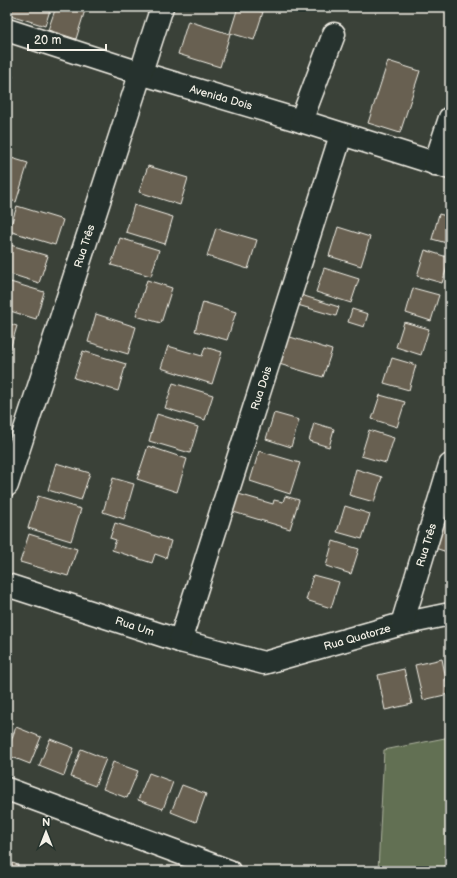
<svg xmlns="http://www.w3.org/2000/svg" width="457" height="878" font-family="'Balsamiq Sans',sans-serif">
<rect width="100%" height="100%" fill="#3a4138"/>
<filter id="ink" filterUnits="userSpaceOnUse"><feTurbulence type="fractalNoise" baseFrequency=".025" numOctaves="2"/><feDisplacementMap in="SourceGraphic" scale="8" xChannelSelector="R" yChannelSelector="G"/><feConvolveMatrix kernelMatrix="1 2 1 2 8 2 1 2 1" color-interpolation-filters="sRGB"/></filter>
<g filter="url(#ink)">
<polygon fill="#627052" stroke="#abb09d" points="450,737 450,871 378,871 384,750"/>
<g fill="#686151" stroke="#f4f1e8">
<polygon points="7,7 51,7 45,26 7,14"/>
<polygon points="56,7 86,7 76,39 48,30"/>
<polygon points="238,7 247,7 263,12 254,40 230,33"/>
<polygon points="188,21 230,34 220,67 178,54"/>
<polygon points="388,61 420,71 400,133 368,123"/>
<polygon points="7,74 13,76 7,97"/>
<polygon points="8,157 28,163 16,202 7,199 7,161"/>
<polygon points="148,166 188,178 180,205 139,192"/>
<polygon points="134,205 173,217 165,244 126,232"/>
<polygon points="17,206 63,220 55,245 9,231"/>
<polygon points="439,214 450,217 450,244 432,239"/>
<polygon points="338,227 370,237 361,266 329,256"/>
<polygon points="216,228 257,240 248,269 207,256"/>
<polygon points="120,238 159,250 151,276 111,265"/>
<polygon points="7,244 48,256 39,283 7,273"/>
<polygon points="425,250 450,258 442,283 417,276"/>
<polygon points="324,268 359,279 351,303 316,292"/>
<polygon points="147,280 172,288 161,323 136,316"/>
<polygon points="7,281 44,292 36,319 7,310"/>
<polygon points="413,288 439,295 431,321 406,313"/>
<polygon points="298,294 339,307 336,316 294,304"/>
<polygon points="203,302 236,312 227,340 195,331"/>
<polygon points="352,309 368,314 364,327 348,322"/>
<polygon points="96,314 136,327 128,354 88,342"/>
<polygon points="404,322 429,329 421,355 396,347"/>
<polygon points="7,323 17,326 8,356 7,356"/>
<polygon points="287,336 332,350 323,377 279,364"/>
<polygon points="168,346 202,356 205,347 222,352 212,384 161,368"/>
<polygon points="83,351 126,364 118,391 74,378"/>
<polygon points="392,358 416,365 409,390 384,383"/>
<polygon points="173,383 213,395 205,420 165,408"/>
<polygon points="380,395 405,402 397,427 372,419"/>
<polygon points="274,413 299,420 291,447 266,439"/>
<polygon points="157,414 198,427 190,453 149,441"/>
<polygon points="314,423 334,429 329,447 309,441"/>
<polygon points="369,430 394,438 386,463 361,456"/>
<polygon points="148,446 187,459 177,492 137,479"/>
<polygon points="259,451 300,463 290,494 250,481"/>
<polygon points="56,463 90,473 81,500 48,490"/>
<polygon points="356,469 382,477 374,502 349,495"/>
<polygon points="113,478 134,484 124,519 103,512"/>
<polygon points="235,493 273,504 274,500 283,502 285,496 299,500 290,529 230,511"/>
<polygon points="38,496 81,509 71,541 28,528"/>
<polygon points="345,506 370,514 362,539 337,532"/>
<polygon points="440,522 450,525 450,553 432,547"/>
<polygon points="115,523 171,541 166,558 155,554 152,563 112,550 116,540 110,538"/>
<polygon points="29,534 77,549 68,576 20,562"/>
<polygon points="333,541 359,549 351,574 326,566"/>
<polygon points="313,575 339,582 331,608 306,600"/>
<polygon points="442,659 449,694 423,700 415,665"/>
<polygon points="404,669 412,704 385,710 378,675"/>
<polygon points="16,727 41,737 30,764 7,755 7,752"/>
<polygon points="50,739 74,748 64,776 39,766"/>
<polygon points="81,749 106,759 95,786 71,777"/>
<polygon points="113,762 138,771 127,798 103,789"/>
<polygon points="149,773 173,782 163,809 138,800"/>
<polygon points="182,785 206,794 196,822 171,812"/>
<polygon points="7,861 18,865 16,871 7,871"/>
<polygon points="23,867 33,871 22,871"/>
</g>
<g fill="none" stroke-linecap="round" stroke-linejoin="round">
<g stroke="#f4f1e8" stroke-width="25">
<g id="street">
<polyline points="7,30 140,73 301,121 450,168"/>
<polyline points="301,121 334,34"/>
<polyline points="435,164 450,118"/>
<polyline points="7,485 162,7"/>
<polyline points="7,585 180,641 264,663 402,624 450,614"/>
<polyline points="402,624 450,465"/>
<polyline points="180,641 341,135"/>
<polyline points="7,789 229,871"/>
</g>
</g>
<use href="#street" stroke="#26332d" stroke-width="22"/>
</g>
</g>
<g text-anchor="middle" stroke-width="3" stroke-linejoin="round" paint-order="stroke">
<g font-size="11" fill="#f4f1e8" stroke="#26332d">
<text transform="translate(221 97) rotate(16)" y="4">Avenida Dois</text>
<text transform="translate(84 246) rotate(-72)" y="4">Rua Três</text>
<text transform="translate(261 388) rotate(-72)" y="4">Rua Dois</text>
<text transform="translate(426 545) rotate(-73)" y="4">Rua Três</text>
<text transform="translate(135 626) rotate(18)" y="4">Rua Um</text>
<text transform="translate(357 637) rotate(-16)" y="4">Rua Quatorze</text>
</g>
</g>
<rect width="457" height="878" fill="none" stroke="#26332d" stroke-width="24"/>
<rect x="12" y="12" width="433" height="854" fill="none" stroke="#f4f1e8" stroke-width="1.5" filter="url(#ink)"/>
<g transform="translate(46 832)" stroke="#26332d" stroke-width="3" paint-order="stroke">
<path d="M0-3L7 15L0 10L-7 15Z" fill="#f4f1e8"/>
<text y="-6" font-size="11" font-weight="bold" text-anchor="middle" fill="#f4f1e8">N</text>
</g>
<path d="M28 44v6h78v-6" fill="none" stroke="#f4f1e8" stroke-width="2"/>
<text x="34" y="44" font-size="12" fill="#f4f1e8" stroke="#26332d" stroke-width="3" paint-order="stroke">20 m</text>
</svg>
